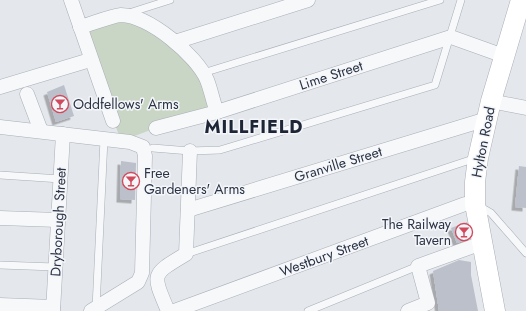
<svg xmlns="http://www.w3.org/2000/svg" width="526" height="311" font-family="Jost,sans-serif">
<defs>
<filter id="shadow"><feDropShadow dx="-3.5" dy="3.5" stdDeviation="0" flood-color="#0004"/></filter>
</defs>
<rect width="100%" height="100%" fill="#e4e7ec"/>
<polygon fill="#c9d6c5" points="134,18 194,62 217,112 156,128 121,141 80,27"/>
<g fill="#bbc0ca" filter="url(#shadow)">
<polygon points="64,85 74,116 56,122 47,92"/>
<polygon points="121,161 136,163 135,200 120,199"/>
<polygon points="519,166 526,167 526,208 515,207"/>
<polygon points="467,222 470,238 457,243 451,228"/>
<polygon points="459,260 471,262 471,275 478,311 439,311 433,271"/>
</g>
<g fill="none" stroke-linecap="round" stroke-linejoin="round">
<g stroke="#a9aeb7" stroke-width="8">
<g id="lane">
<polyline points="129,13 170,0"/>
<polyline points="203,73 440,0"/>
<polyline points="153,148 190,151 220,150 435,85 461,0"/>
<polyline points="0,175 61,179"/>
<polyline points="479,206 491,213 526,253"/>
<polyline points="186,254 476,158"/>
<polyline points="0,265 55,267"/>
<polyline points="96,308 104,139"/>
<polyline points="308,311 418,266"/>
</g>
</g>
<g stroke="#a9aeb7" stroke-width="15">
<g id="street">
<polyline points="71,0 113,121"/>
<path d="M 80,27 C 92,24 110,16 121,15 C 149,15 197,56 207,80 C 211,90 213,102 217,112"/>
<polyline points="175,42 308,0"/>
<polyline points="0,87 90,60"/>
<polyline points="27,94 41,131"/>
<polyline points="491,101 526,108"/>
<polyline points="0,127 130,142 143,147 145,156 142,273 138,282 91,311"/>
<polyline points="156,128 217,112 451,37 504,56"/>
<polyline points="188,210 487,119"/>
<polyline points="0,218 58,220"/>
<polyline points="0,305 53,307"/>
<polyline points="53,311 63,134"/>
<path d="M 168,311 C 152,273 151,275 186,254 L 190,151"/>
<polyline points="174,311 465,204 475,204"/>
<polyline points="408,311 428,303 418,266 482,243"/>
</g>
</g>
<g stroke="#a9aeb7" stroke-width="21">
<polyline id="secondary" points="495,311 475,204 475,182 478,158 491,101 521,0"/>
</g>
<use href="#lane" stroke="#f7f8fa" stroke-width="7"/>
<use href="#street" stroke="#f7f8fa" stroke-width="14"/>
<use href="#secondary" stroke="#fff" stroke-width="20"/>
</g>
<defs>
<g id="bar-ring" transform="scale(0.9)"><circle r="9.5" fill="#f4f6f9" stroke="#d1495b" stroke-width="1.5"/><path d="M-6-5H6L.8 .8V4.5H3.5V6h-7V4.5H-.8V.8Z" fill="#d1495b"/></g>
</defs>
<g fill-rule="evenodd">
<use href="#bar-ring" x="60" y="104"/>
<use href="#bar-ring" x="131" y="181"/>
<use href="#bar-ring" x="464" y="232"/>
</g>
<g text-anchor="middle" stroke-width="3" stroke-linejoin="round" paint-order="stroke">
<g font-size="14" fill="#2b3445" stroke="#f4f6f9">
<text transform="translate(331 75) rotate(-18)" y="5">Lime Street</text>
<text transform="translate(483 142) rotate(-79)" y="5">Hylton Road</text>
<text transform="translate(338 164) rotate(-17)" y="5">Granville Street</text>
<text transform="translate(58 222) rotate(-87)" y="5">Dryborough Street</text>
<text transform="translate(324 256) rotate(-20)" y="5">Westbury Street</text>
</g>
<g font-size="14" fill="#2b3445" stroke="#f4f6f9" text-anchor="start">
<text x="73" y="109">Oddfellows' Arms</text>
<text x="144" y="178">Free<tspan x="144" dy="16">Gardeners' Arms</tspan></text>
<text x="451" y="229" text-anchor="end">The Railway<tspan x="451" dy="16">Tavern</tspan></text>
</g>
<g font-size="18" font-weight="bold" letter-spacing="1" fill="#1d2536" stroke="#f4f6f9">
<text x="254" y="133">MILLFIELD</text>
</g>
</g>
</svg>
